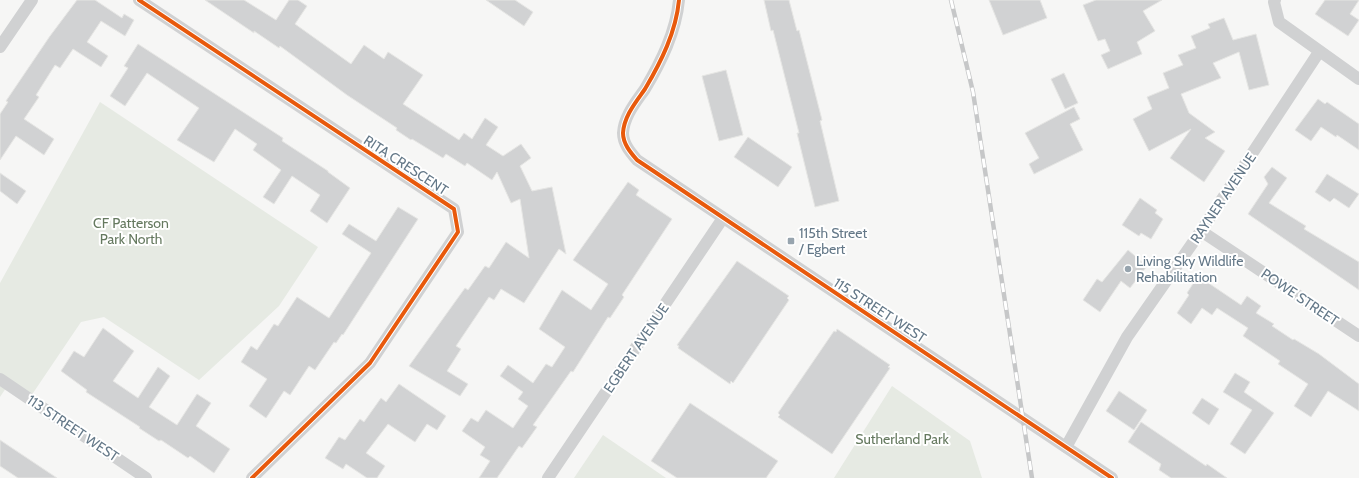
<svg xmlns="http://www.w3.org/2000/svg" width="1359" height="478" font-family="Cabin,sans-serif">
<rect width="100%" height="100%" fill="#f6f6f5"/>
<g fill="#e6eae3">
<polygon points="100,102 318,247 279,306 199,380 104,317 81,322 29,399 8,385 0,397 0,283"/>
<polygon points="892,386 970,441 982,478 834,478"/>
<polygon points="603,435 666,478 574,478"/>
</g>
<g fill="#d1d2d3" stroke="#e6e6e4">
<polygon points="77,0 95,0 122,18 124,14 134,20 125,36 101,21 87,42 108,56 101,67 73,49 60,68 55,65 36,95 39,97 24,119 54,139 44,155 16,136 0,160 0,114 8,102 6,101 50,36"/>
<polygon points="205,0 244,0 276,20 289,0 298,0 307,6 295,24 351,64 364,45 384,59 388,52 423,75 403,104 459,140 464,133 472,139 485,118 498,127 486,145 503,156 521,144 531,158 520,166 532,191 552,187 566,254 559,249 524,303 501,289 494,300 489,297 456,346 461,349 447,371 468,384 460,396 409,366 465,288 468,290 485,266 489,268 506,242 529,258 520,199 511,203 497,172 492,180 467,163 465,166 446,154 443,158 412,139 411,140 396,130 397,128 347,95 280,46 279,48 254,31 254,33"/>
<polygon points="486,0 515,0 533,12 524,26"/>
<polygon points="764,0 789,0 797,31 799,30 822,120 820,121 839,201 815,207 797,133 799,133 773,30 771,31"/>
<polygon points="989,0 1040,0 1047,18 1003,35"/>
<polygon points="1096,0 1162,0 1143,11 1155,31 1137,42 1142,54 1108,69 1101,55 1110,51 1105,39 1098,41 1083,5"/>
<polygon points="1325,0 1359,0 1350,14 1359,20 1348,36 1315,14"/>
<polygon points="1224,18 1233,40 1256,34 1269,85 1249,90 1239,52 1213,63 1221,78 1181,94 1189,113 1215,132 1205,138 1225,151 1204,182 1170,158 1191,129 1149,151 1133,119 1152,109 1147,97 1169,88 1163,73 1183,65 1178,55 1196,48 1191,36 1210,28 1208,24"/>
<polygon points="138,44 283,138 282,141 328,171 328,172 350,188 327,223 310,211 320,195 292,176 274,204 263,197 281,170 253,150 257,144 235,129 214,162 177,140 199,108 147,73 125,106 110,96 128,68 124,66"/>
<polygon points="726,70 743,135 719,141 702,76"/>
<polygon points="1064,73 1078,103 1065,109 1051,79"/>
<polygon points="1318,99 1325,104 1327,102 1359,124 1359,150 1337,135 1336,137 1321,127 1311,141 1295,130"/>
<polygon points="1074,107 1080,119 1070,124 1083,150 1034,174 1029,164 1039,158 1025,133"/>
<polygon points="748,137 792,167 778,187 734,157"/>
<polygon points="1272,167 1287,178 1269,203 1306,226 1304,229 1359,262 1359,290 1248,214 1268,184 1264,177"/>
<polygon points="0,173 26,191 17,204 0,191"/>
<polygon points="1327,174 1359,194 1349,208 1334,198 1330,202 1315,192"/>
<polygon points="628,182 639,190 636,195 672,219 622,295 624,297 610,318 608,317 573,372 571,371 533,425 537,427 522,448 519,446 497,478 479,478 490,461 480,455 485,447 462,431 471,418 478,422 486,410 513,428 528,406 518,399 523,392 500,376 508,365 533,383 546,364 552,367 565,347 539,329 562,290 591,310 608,284 573,260"/>
<polygon points="1140,198 1157,210 1155,213 1163,219 1151,239 1141,233 1139,236 1122,225"/>
<polygon points="398,207 418,219 343,335 342,334 336,343 334,342 315,370 309,366 290,395 284,391 266,418 249,406 267,379 241,362 251,346 257,350 274,324 278,326 297,297 329,318 371,253 342,234 349,224 376,241"/>
<polygon points="1128,250 1147,266 1130,288 1121,281 1100,312 1083,300 1097,279 1102,282"/>
<polygon points="737,261 789,296 787,298 789,300 733,383 731,381 730,384 678,348 679,346 677,345"/>
<polygon points="1198,276 1241,305 1247,296 1261,306 1256,313 1274,324 1272,326 1293,340 1294,339 1319,354 1359,384 1359,411 1328,391 1311,417 1294,406 1308,384 1278,364 1280,361 1243,336 1248,328 1217,308 1212,315 1202,308 1191,324 1177,313 1189,295 1187,293"/>
<polygon points="103,328 134,351 113,381 138,398 158,367 170,376 149,407 177,425 197,394 211,403 196,426 230,449 214,473 190,456 188,458 161,440 159,441 139,428 140,427 86,392 87,390 61,371 74,351 84,357"/>
<polygon points="837,329 890,365 888,367 890,368 832,454 778,417 780,415 778,413 834,331 836,332"/>
<polygon points="1235,373 1250,382 1244,392 1274,413 1245,454 1230,444 1252,410 1223,392"/>
<polygon points="399,384 446,416 437,430 427,424 415,442 388,424 366,453 385,466 377,478 367,478 346,464 343,469 325,458 339,437 345,440 360,419 364,422 381,398 386,402"/>
<polygon points="1119,391 1147,410 1134,430 1106,411"/>
<polygon points="1202,398 1219,409 1209,425 1192,413"/>
<polygon points="690,403 778,461 766,478 677,478 651,461"/>
<polygon points="1141,422 1206,466 1207,464 1227,478 1171,478 1159,470 1161,464 1128,442"/>
<polygon points="0,440 57,478 18,478 0,466"/>
</g>
<g fill="none" stroke-linecap="round" stroke-linejoin="round">
<g stroke="#d0d1d2" stroke-width="12">
<polyline points="139,0 454,209 458,232 370,363 252,478"/>
<path d="M 679,0 C 676,32 661,62 645,89 C 636,102 624,116 623,133 C 623,144 631,153 637,160 L 1112,478"/>
<polyline points="1275,0 1274,2 1279,22 1359,79"/>
<polyline points="0,47 32,0"/>
<polyline points="1201,231 1359,336"/>
<polyline points="0,379 146,478"/>
<polyline points="1066,447 1127,337 1201,231 1319,52"/>
<polyline points="548,478 723,218"/>
</g>
<g stroke="#c6c7c8" stroke-width="4.5">
<polyline id="rail" points="951,0 973,92 1032,478"/>
</g>
<use href="#rail" stroke="#fff" stroke-width="3" stroke-dasharray="9" stroke-linecap="butt"/>
<g stroke="#fff" stroke-width="6">
<g id="cycleway">
<polyline points="139,0 454,209 458,232 370,363 252,478"/>
<path d="M 679,0 C 676,32 661,62 645,89 C 636,102 624,116 623,133 C 623,144 631,153 637,160 L 1112,478"/>
</g>
</g>
<use href="#cycleway" stroke="#e8590c" stroke-width="4"/>
</g>
<g fill="#97a4ae" stroke="#fff" stroke-width="1.5">
<rect x="787" y="237" width="8" height="8" rx="2"/>
<circle cx="1128" cy="269" r="4"/>
</g>
<g text-anchor="middle" stroke-width="4" stroke-linejoin="round" paint-order="stroke">
<g font-size="14" fill="#647888" stroke="#fff">
<text transform="translate(406 165) rotate(33)" y="5">RITA CRESCENT</text>
<text transform="translate(1223 198) rotate(-56)" y="5">RAYNER AVENUE</text>
<text transform="translate(1300 297) rotate(34)" y="5">POWE STREET</text>
<text transform="translate(880 310) rotate(33)" y="5">115 STREET WEST</text>
<text transform="translate(636 348) rotate(-56)" y="5">EGBERT AVENUE</text>
<text transform="translate(73 428) rotate(34)" y="5">113 STREET WEST</text>
</g>
<g font-size="14" fill="#65795f" stroke="#fff">
<text x="131" y="228">CF Patterson<tspan x="131" dy="16">Park North</tspan></text>
<text x="902" y="444">Sutherland Park</text>
</g>
<g font-size="14" fill="#647888" stroke="#fff" text-anchor="start">
<text x="799" y="238">115th Street<tspan x="799" dy="16">/ Egbert</tspan></text>
<text x="1136" y="266">Living Sky Wildlife<tspan x="1136" dy="16">Rehabilitation</tspan></text>
</g>
</g>
</svg>
